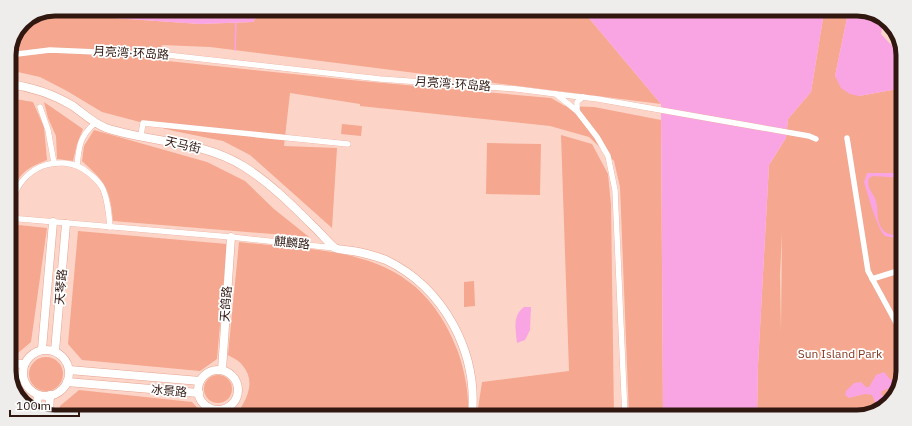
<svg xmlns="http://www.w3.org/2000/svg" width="912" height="426" font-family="'IBM Plex Sans','Noto Sans SC',sans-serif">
<rect width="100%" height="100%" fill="#fdd5c8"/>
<g fill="#f5a78f" fill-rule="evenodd">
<polygon points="262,10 583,11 661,104 210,47 162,45 158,60 361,81 551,98 565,106 594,107 661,120 663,416 629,416 620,187 614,161 589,137 550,126 360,106 360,104 290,93 284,146 337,148 332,228 250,155 223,141 174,131 102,112 67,91 40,77 9,70 9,53 23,22 32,19 84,16 200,24 253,22"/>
<path d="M 824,12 L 848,13 L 835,76 L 859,96 L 903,88 L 899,389 L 883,409 L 857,417 L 757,417 L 758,365 L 769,165 L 786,138 L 788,119 L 811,92 ZM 782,233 L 781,333 L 780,275 Z"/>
<path d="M 9,98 L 33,102 L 44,127 L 47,160 C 24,169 21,173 9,195 Z"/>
<polygon points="44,102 83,129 77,144 73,161 57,159 56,136 48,118"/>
<polygon points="342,124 362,126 361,136 341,134"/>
<path d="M 94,130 L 207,162 L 245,181 L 274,209 L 309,237 L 113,221 C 110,188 106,183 82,161 L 84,146 Z"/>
<polygon points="561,135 592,144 608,174 611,205 614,416 477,415 482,382 569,371"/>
<polygon points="487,143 541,144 540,195 486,194"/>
<polygon points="9,224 47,228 31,342 18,353 9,353"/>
<polygon points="78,231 227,244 217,359 200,371 82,360 68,344"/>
<path d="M 239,242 C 331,252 416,246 456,347 C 463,363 471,398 467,415 L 237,414 C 247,399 256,382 243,366 C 240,361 233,358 228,355 Z"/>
<polygon points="474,281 475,306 464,307 464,282"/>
<circle cx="46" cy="374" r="17"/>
<circle cx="218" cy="389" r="14"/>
<polygon points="79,390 192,402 203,414 59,413 60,406"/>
</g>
<g fill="#faa5e3">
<polygon points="55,9 262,10 253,22 200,24 84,16 32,19"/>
<polygon points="583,11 824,12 811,92 788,119 786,138 769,165 758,365 757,417 663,416 661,104"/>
<polygon points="848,13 875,13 883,20 881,34 896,50 902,49 903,52 903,88 859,96 850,94 841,88 835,76"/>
<path d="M 867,173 L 902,173 L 902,178 L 873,176 L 869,178 C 866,188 873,192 876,201 C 879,212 875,222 884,231 C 889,236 897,234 901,237 C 896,237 890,238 885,236 C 878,231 867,192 864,182 Z"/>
<path d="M 524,307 L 531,307 L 530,330 L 525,340 L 517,343 C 516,329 512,316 524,307 Z"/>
<polygon points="884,372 890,379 899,383 898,390 890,388 882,391 881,394 885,398 884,405 880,407 876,405 872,395 865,394 849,398 845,395 846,391 854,383 861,382 866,387 869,387 876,375"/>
</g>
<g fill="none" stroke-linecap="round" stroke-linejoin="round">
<polyline stroke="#faa5e3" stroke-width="1.5" points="235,50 236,23"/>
<g stroke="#e5a592" stroke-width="6">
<g id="street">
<polyline points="9,55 50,50 167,55 380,79 517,89 556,94 577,111 597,137 608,156 615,190 625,416"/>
<polyline points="556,94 598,99 809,136 816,139"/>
<polyline points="40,107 48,130 54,163"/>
<polyline points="577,111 577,102 583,97"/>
<polyline points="141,135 143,123 348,144"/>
<polyline points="847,138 868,271 900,330"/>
<path d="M 77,165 C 79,146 80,136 95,123"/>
<polyline points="9,218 231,237 335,248"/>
<path d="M 10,219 C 10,187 31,161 64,163 C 75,164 82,167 91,175 C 96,179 100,183 103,189 C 108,201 109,214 110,227"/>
<polyline points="872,279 901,270"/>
</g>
</g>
<g stroke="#e5a592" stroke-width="9">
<g id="secondary">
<path d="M 9,84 C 32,87 53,94 73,106 C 84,114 93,123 106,128 C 151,143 201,140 243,166 C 269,182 291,204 313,226 C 318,230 330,245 335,248 C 339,250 348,250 353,251 C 365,253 375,256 386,260 C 444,288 478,352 472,415"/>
<polyline points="42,349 53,222"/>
<circle cx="46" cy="373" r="23"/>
<polyline points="55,351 66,224"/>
<polyline points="9,363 24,364"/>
<polyline points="69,370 200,381"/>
<polyline points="222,370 231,237"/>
<circle cx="218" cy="390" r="20"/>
<polyline points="10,376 23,377"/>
<polyline points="67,382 199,393"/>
<polyline points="36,413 38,395"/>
<polyline points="49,413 50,395"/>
</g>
</g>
<use href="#street" stroke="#fff" stroke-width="5.5"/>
<use href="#secondary" stroke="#fff" stroke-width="8"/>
</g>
<g text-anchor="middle" stroke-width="3.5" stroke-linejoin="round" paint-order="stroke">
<g font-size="12" fill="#301811" stroke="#fff">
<text transform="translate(131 53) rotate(3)" y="4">月亮湾·环岛路</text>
<text transform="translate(453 84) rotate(4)" y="4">月亮湾·环岛路</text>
<text transform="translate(183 145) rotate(13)" y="4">天马街</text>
<text transform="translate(292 243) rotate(6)" y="4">麒麟路</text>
<text transform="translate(61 287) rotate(-85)" y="4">天琴路</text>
<text transform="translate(226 304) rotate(-86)" y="4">天鸽路</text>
<text transform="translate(169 391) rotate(5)" y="4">冰景路</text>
</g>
<g font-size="12" fill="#853821" stroke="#fff">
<text x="840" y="358">Sun Island Park</text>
</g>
</g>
<path d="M0 0H912V426H0ZM55 16H857A39 39 0 0 1 896 55V371A39 39 0 0 1 857 410H55A39 39 0 0 1 16 371V55A39 39 0 0 1 55 16Z" fill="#eeedec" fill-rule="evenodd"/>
<path fill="none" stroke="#301811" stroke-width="5" d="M55 16H857A39 39 0 0 1 896 55V371A39 39 0 0 1 857 410H55A39 39 0 0 1 16 371V55A39 39 0 0 1 55 16Z"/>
<path d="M10 410v6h69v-6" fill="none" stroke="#301811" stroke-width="2"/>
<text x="16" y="410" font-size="12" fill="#301811" stroke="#ffffff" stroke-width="3" paint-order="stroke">100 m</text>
</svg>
